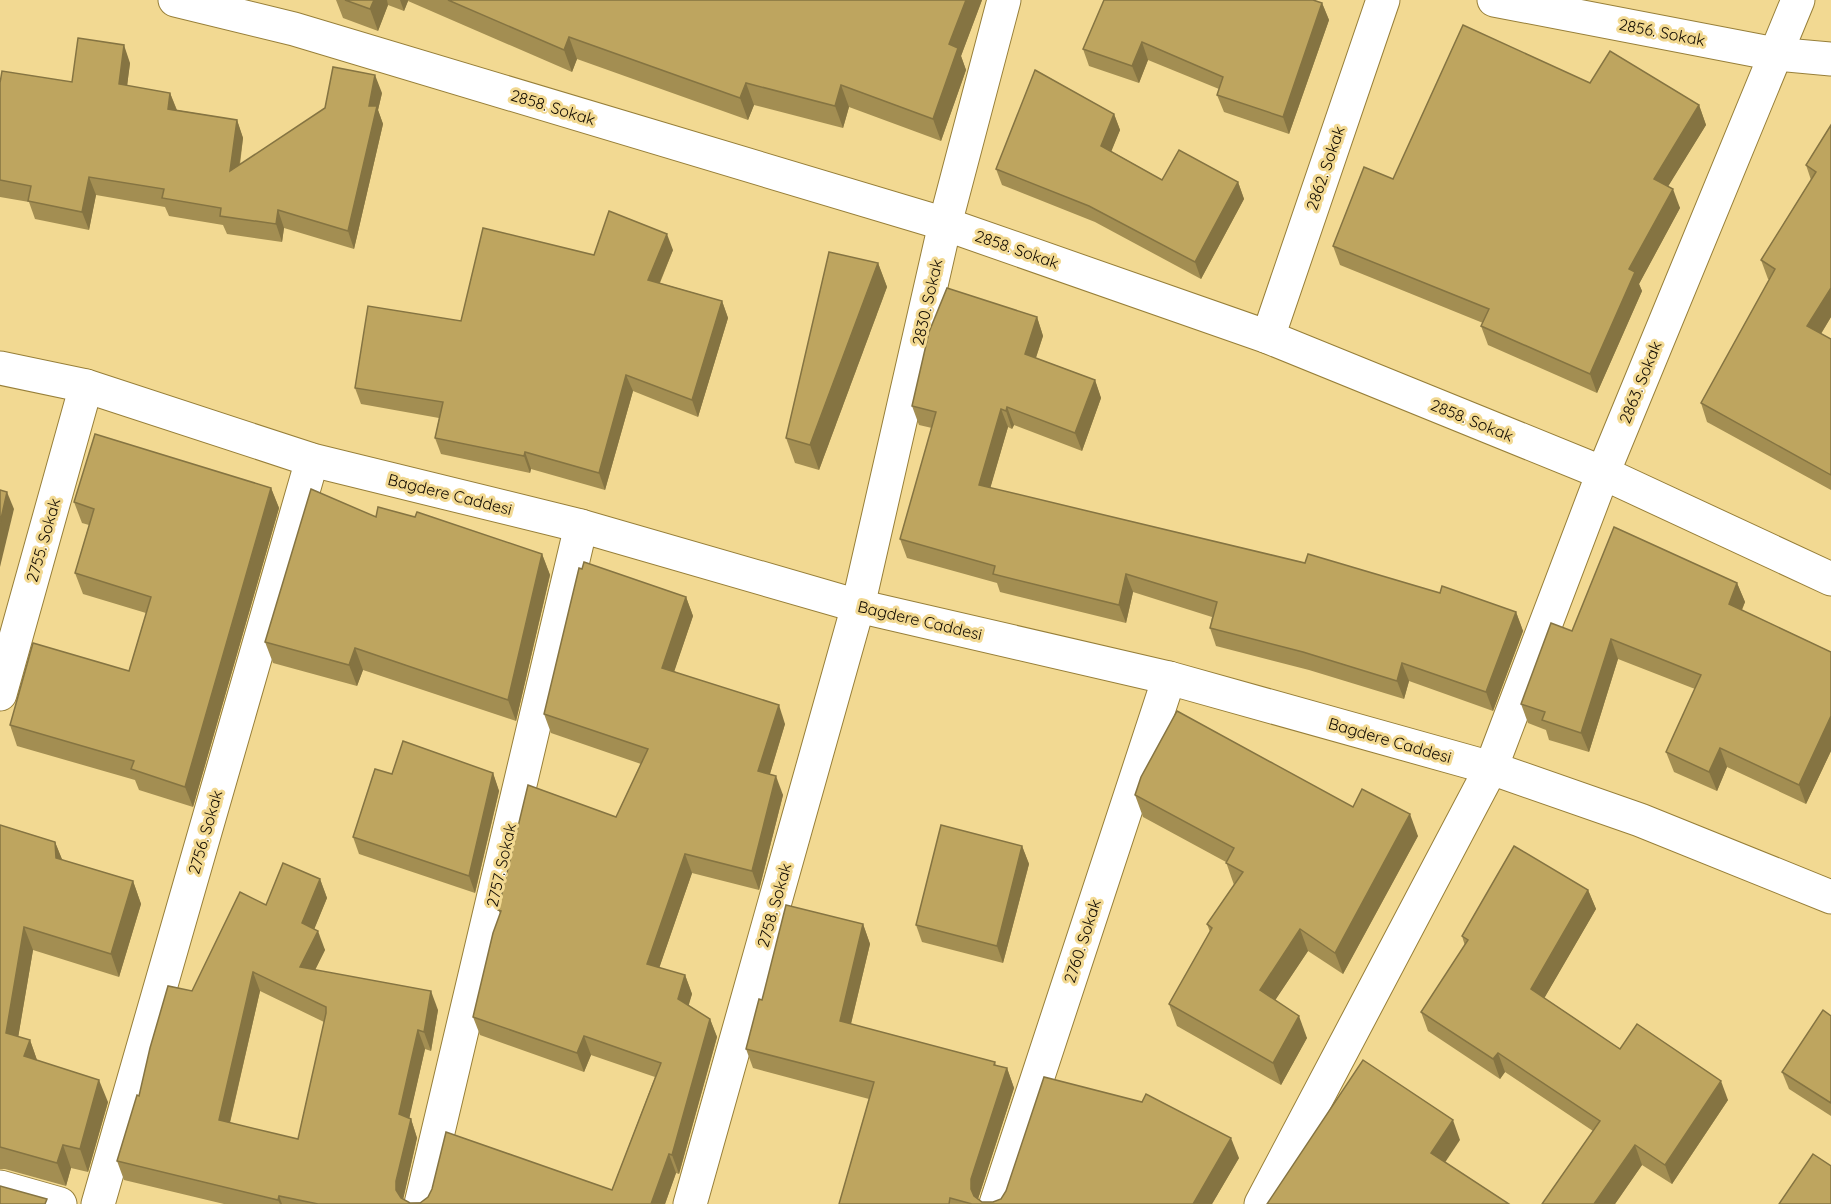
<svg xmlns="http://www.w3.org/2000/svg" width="1831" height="1204" font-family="Quicksand,sans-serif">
<rect width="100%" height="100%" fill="#f2d992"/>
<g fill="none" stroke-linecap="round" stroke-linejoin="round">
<g stroke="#977f39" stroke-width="35">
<g id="minor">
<polyline points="175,0 294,29 945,224 1268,337 1603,473 1831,579"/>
<polyline points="1494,0 1775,54 1831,59"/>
<polyline points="1268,337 1383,0"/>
<polyline points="0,694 86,386"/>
<polyline points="0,1187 60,1204"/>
<polyline points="98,1204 312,460"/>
<polyline points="421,1204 581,526"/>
<polyline points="690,1204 858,606 945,224 1004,0"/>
<polyline points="996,1204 1169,678"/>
<polyline points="1261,1204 1491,768 1603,473 1798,0"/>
</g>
</g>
<g stroke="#977f39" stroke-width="35">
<polyline id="secondary" points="0,368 86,386 312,460 581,526 858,606 1169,678 1491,768 1640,820 1831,897"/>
</g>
<use href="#minor" stroke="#fff" stroke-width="33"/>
<use href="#secondary" stroke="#fff" stroke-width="33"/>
</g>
<g fill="#a38e52" fill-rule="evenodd">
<polygon points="336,0 982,0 961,56 966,70 941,141 849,107 843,128 754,105 748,120 577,59 572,72 408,1 404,11 388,5 378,31 343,18"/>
<polygon points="1322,3 1329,20 1289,134 1224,112 1217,95 1219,89 1148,60 1139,83 1089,66 1083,49"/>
<polygon points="130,63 127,86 170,93 177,110 237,120 243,138 240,165 382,93 378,110 383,124 354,249 284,228 282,242 227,234 223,225 169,216 165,207 96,195 89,230 35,219 29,202 0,197 0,83 72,82"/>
<polygon points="1590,83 1699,105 1706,125 1668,186 1680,208 1639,284 1642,291 1597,393 1488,345 1481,326 1483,323 1340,265 1333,246 1393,179"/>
<polygon points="1114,114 1120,130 1111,151 1162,180 1238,182 1244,199 1201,279 1095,222 1002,185 996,169"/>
<polygon points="1831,125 1831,317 1821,334 1831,339 1831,490 1707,422 1701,403 1770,280 1768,279 1761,260 1811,180 1806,165"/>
<polygon points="673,250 660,283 722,301 728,318 698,417 633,391 605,490 531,469 530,473 441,454 435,438 439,418 361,404 355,388 461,321 594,255"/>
<polygon points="878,263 887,287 819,470 795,463 786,438"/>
<polygon points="1037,317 1043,336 1036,358 1095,380 1101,398 1082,451 1014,425 1012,429 1008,427 990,488 1305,563 1440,593 1516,612 1523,631 1493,711 1409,681 1404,699 1309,670 1216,646 1210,628 1212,617 1133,592 1126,623 1000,592 997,583 907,558 900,539 932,428 919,425 912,406"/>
<polygon points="271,488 279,508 193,807 139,790 135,780 17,746 10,725 129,671 146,613 83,594 75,573 89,525 82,523 74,502"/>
<polygon points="376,517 542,554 550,575 516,721 363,670 357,686 273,663 265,642"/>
<polygon points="1737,583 1745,602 1742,610 1831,652 1831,751 1806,804 1727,767 1717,791 1674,772 1666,752 1695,689 1618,659 1589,752 1549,740 1546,730 1528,723 1521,704 1572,631"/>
<path d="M 686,597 L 693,616 L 674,671 L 785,724 L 770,774 L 783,795 L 759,890 L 692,873 L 659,968 L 685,975 L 692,994 L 688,1005 L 710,1019 L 717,1037 L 679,1174 L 676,1173 L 665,1204 L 224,1204 L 124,1180 L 117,1161 L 139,1096 L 192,991 L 266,905 L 320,879 L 327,898 L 314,929 L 325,950 L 315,970 L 438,1010 L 431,1051 L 425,1049 L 409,1118 L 411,1119 L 417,1138 L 403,1199 L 410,1203 L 612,1190 L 655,1077 L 591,1055 L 584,1072 L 480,1035 L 473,1017 L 500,913 L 498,910 L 616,817 L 641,764 L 551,733 L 544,714 ZM 260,991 L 324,1022 L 298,1139 L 230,1123 Z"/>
<polygon points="493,773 499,791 475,893 359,854 353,837 392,774"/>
<polygon points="1135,795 1353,807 1418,836 1343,974 1308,951 1275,1000 1307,1038 1281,1085 1177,1026 1169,1004 1210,932 1207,924 1234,885 1226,862 1143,817"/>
<polygon points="0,825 55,842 62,860 133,881 141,904 119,977 33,950 18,1037 30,1040 37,1060 108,1102 88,1172 71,1168 66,1186 5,1169 0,1169"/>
<polygon points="1022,846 1029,864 1003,963 922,942 916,925"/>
<polygon points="1588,890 1596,909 1544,998 1620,1049 1728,1100 1672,1184 1642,1165 1615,1204 1542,1204 1593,1131 1505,1072 1500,1079 1428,1031 1421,1012 1465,946 1462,936"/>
<polygon points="863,924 870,944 851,1024 995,1062 996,1066 1007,1068 1014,1088 978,1199 982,1202 993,1202 1239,1158 1212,1204 839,1204 869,1099 753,1068 746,1049 762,1000"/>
<polygon points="1831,1016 1831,1116 1789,1089 1782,1072"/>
</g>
<g fill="#857442">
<polygon points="374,0 387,0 388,5 378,31 370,9"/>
<polygon points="400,0 408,0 408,1 404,11"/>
<polygon points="966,0 982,0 961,56 966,70 941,141 933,119 949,44"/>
<polygon points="1322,3 1329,20 1289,134 1283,117"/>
<polygon points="569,37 577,59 572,72 564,50"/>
<polygon points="1142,42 1148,60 1139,83 1132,66"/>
<polygon points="124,45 130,63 125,102 119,84"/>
<polygon points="375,75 382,93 378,110 383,124 354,249 348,231 369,106"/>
<polygon points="746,83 754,105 748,120 740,98"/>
<polygon points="841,85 849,107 843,128 835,106"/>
<polygon points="170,93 177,111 168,109"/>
<polygon points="1699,105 1706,125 1661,198 1654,179"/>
<polygon points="1114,114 1120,130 1107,162 1101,146"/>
<polygon points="237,120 243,138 236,189 230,171"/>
<polygon points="89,177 96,195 89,230 82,212"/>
<polygon points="1238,182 1244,199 1201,279 1195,262"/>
<polygon points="1673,189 1680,208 1639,284 1642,291 1597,393 1590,374 1629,269"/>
<polygon points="278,210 284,228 282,242 276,224"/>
<polygon points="667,234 673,250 654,296 648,280"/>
<polygon points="878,263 887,287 819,470 810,445"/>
<polygon points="1831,288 1831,317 1814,345 1807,326"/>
<polygon points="722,301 728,318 698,417 692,400"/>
<polygon points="1037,317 1043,336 1031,372 1025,354"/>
<polygon points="626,375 633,391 605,490 599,473"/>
<polygon points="1095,380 1101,398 1082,451 1075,433"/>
<polygon points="1007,407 1014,425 1012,429 1006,411"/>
<polygon points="1001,409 1008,427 986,503 979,485"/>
<polygon points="525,452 531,469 530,473 524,456"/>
<polygon points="271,488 279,508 193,807 185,787"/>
<polygon points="7,492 14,509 0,567 0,523"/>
<polygon points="542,554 550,575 516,721 508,700"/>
<polygon points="1126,574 1133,592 1126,623 1119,605"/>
<polygon points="1737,583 1745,602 1736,623 1729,604"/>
<polygon points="686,597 693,616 669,687 662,668"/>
<polygon points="1516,612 1523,631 1493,711 1486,692"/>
<polygon points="1611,639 1618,659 1589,752 1581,733"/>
<polygon points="355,648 363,670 357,686 349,665"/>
<polygon points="1402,663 1409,681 1404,699 1397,681"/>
<polygon points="779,705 785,724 765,790 758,771"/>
<polygon points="1831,716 1831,751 1806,804 1799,785"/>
<polygon points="1720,748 1727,767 1717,791 1709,772"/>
<polygon points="493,773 499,791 475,893 469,876"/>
<polygon points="776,776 783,795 759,890 752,871"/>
<polygon points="1410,814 1418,836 1343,974 1335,953"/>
<polygon points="55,842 64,864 56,858"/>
<polygon points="1022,846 1029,864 1003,963 997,946"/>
<polygon points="685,854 692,873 654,983 647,964"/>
<polygon points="320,879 327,898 309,942 302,923"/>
<polygon points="133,881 141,904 119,977 111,954"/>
<polygon points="1588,890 1596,909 1538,1009 1531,989"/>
<polygon points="863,924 870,944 847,1040 840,1021"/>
<polygon points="24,927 33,950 15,1056 6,1033"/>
<polygon points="1300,929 1308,951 1268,1011 1260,990"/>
<polygon points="318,931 325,950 307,986 300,967"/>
<polygon points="253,972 260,991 226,1139 219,1120"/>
<polygon points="685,975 692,994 685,1018 678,999"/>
<polygon points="431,991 438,1010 431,1051 424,1032"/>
<polygon points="1299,1016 1307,1038 1281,1085 1273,1063"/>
<polygon points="710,1019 717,1037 679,1174 672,1155"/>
<polygon points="418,1030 425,1049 406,1133 399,1114"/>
<polygon points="584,1036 591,1055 584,1072 577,1053"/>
<polygon points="30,1040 38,1063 24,1056"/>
<polygon points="1498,1053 1505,1072 1500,1079 1493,1059"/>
<polygon points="1007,1068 1014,1088 978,1199 978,1204 971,1189 971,1179"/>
<polygon points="99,1080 108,1102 88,1172 80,1149"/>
<polygon points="1721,1081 1728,1100 1672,1184 1665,1165"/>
<polygon points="411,1119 417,1138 403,1200 403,1204 396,1190 396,1181"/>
<polygon points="1453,1120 1460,1140 1438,1173 1431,1153"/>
<polygon points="1231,1138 1239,1158 1212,1204 1193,1204"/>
<polygon points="63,1145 71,1168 66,1186 57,1163"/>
<polygon points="1635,1145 1642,1165 1615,1204 1594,1204"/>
<polygon points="669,1154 676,1173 665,1204 651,1204"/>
<polygon points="279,1196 282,1204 280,1204 278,1200"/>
</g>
<g fill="#bea55f" stroke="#857442" stroke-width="1.5" fill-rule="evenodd">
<polygon points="345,0 374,0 370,9"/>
<polygon points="448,0 966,0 949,44 958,48 933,119 841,85 835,106 746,83 740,98 569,37 564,50"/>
<polygon points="1104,0 1313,0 1322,3 1283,117 1217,95 1223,77 1142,42 1132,66 1083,49"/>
<polygon points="1463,25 1590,83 1610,51 1699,105 1654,179 1673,189 1629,269 1635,272 1590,374 1481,326 1489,309 1333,246 1364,167 1393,179"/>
<polygon points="78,38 124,45 119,84 170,93 168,109 237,120 230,171 325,108 333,67 375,75 369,106 377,106 348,231 278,210 276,224 220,216 221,208 162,198 164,189 89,177 82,212 28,201 31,186 0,180 0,83 2,71 72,82"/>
<polygon points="1035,70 1114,114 1101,146 1162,180 1179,150 1238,182 1195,262 1089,206 996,169"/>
<polygon points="1831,125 1831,288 1807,326 1831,339 1831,475 1701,403 1775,269 1761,260 1816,172 1806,165"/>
<polygon points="609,211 667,234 648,280 722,301 692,400 626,375 599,473 525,452 524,456 435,438 443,402 355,388 368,306 461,321 483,228 594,255"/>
<polygon points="829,252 878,263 810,445 786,438"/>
<polygon points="947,288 1037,317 1025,354 1095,380 1075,433 1007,407 1006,411 1001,409 979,485 1305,563 1308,554 1440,593 1442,586 1516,612 1486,692 1402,663 1397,681 1303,652 1210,628 1217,602 1126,574 1119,605 993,574 995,566 900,539 936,412 912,406 929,332"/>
<polygon points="95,434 271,488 185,787 131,769 134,761 10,725 33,643 129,671 151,597 75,573 94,509 74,502"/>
<polygon points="311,489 376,517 378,507 415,517 417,512 542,554 508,700 355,648 349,665 265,642"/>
<polygon points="0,490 7,492 0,523"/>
<polygon points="1614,527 1737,583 1729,604 1831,652 1831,716 1799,785 1720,748 1709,772 1666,752 1701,675 1611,639 1581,733 1542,720 1545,712 1521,704 1551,623 1572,631"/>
<path d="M 584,562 L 686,597 L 662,668 L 779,705 L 758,771 L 776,776 L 752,871 L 685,854 L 647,964 L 685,975 L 678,999 L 710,1019 L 672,1155 L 669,1154 L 651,1204 L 318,1204 L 279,1196 L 278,1200 L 117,1161 L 137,1095 L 139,1096 L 150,1048 L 168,986 L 192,991 L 240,892 L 266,905 L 283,863 L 320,879 L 302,923 L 318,931 L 300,967 L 431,991 L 424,1032 L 418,1030 L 399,1114 L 411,1119 L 396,1181 L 396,1190 L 401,1198 L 410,1203 L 420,1203 L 428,1197 L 432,1189 L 446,1132 L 612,1190 L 661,1063 L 584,1036 L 577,1053 L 473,1017 L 493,933 L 501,911 L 498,910 L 528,785 L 616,817 L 648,749 L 544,714 L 579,568 L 582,569 ZM 253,972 L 326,1007 L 326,1013 L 298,1139 L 219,1120 Z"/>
<polygon points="1177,711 1353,807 1362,789 1410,814 1335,953 1300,929 1260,990 1299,1016 1273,1063 1169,1004 1212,928 1207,924 1243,872 1226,863 1234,848 1135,795 1141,777"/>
<polygon points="403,741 493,773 469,876 353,837 375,769 392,774"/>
<polygon points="0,825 55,842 56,858 133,881 111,954 24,927 6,1033 30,1040 24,1056 99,1080 80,1149 63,1145 57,1163 0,1147"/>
<polygon points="941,825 1022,846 997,946 916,925"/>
<polygon points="1514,846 1588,890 1531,989 1620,1049 1637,1024 1721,1081 1665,1165 1635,1145 1594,1204 1542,1204 1600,1121 1498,1053 1493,1059 1421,1012 1468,940 1462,936"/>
<polygon points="786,905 863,924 840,1021 995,1062 994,1065 1007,1068 971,1179 971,1189 974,1196 982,1202 993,1202 1001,1199 1006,1191 1044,1077 1142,1102 1146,1094 1231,1138 1193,1204 972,1204 950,1198 949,1204 839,1204 874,1082 746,1049 759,999 762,1000"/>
<polygon points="1823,1010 1831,1016 1831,1103 1782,1072"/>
<polygon points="1363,1060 1453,1120 1431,1153 1509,1204 1267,1204"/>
<polygon points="1813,1154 1831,1166 1831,1204 1779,1204"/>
<polygon points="0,1186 47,1199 45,1204 0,1204"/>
</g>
<g text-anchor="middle" stroke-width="6" stroke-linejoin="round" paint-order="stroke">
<g font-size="16" fill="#120b00" stroke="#f2d992">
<text transform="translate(1662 32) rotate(11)" y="6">2856. Sokak</text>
<text transform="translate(553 107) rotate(17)" y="6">2858. Sokak</text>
<text transform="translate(1325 168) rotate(-71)" y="6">2862. Sokak</text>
<text transform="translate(1017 249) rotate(19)" y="6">2858. Sokak</text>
<text transform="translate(927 302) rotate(-77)" y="6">2830. Sokak</text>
<text transform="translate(1640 382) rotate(-68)" y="6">2863. Sokak</text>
<text transform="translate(1472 420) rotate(22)" y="6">2858. Sokak</text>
<text transform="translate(450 494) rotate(14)" y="6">Bagdere Caddesi</text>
<text transform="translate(43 540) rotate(-74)" y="6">2755. Sokak</text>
<text transform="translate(920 620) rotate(13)" y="6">Bagdere Caddesi</text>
<text transform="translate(1390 740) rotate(16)" y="6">Bagdere Caddesi</text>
<text transform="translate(205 832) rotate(-74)" y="6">2756. Sokak</text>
<text transform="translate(501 865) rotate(-77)" y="6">2757. Sokak</text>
<text transform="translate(774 905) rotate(-74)" y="6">2758. Sokak</text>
<text transform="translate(1082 941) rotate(-72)" y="6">2760. Sokak</text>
</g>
</g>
</svg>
